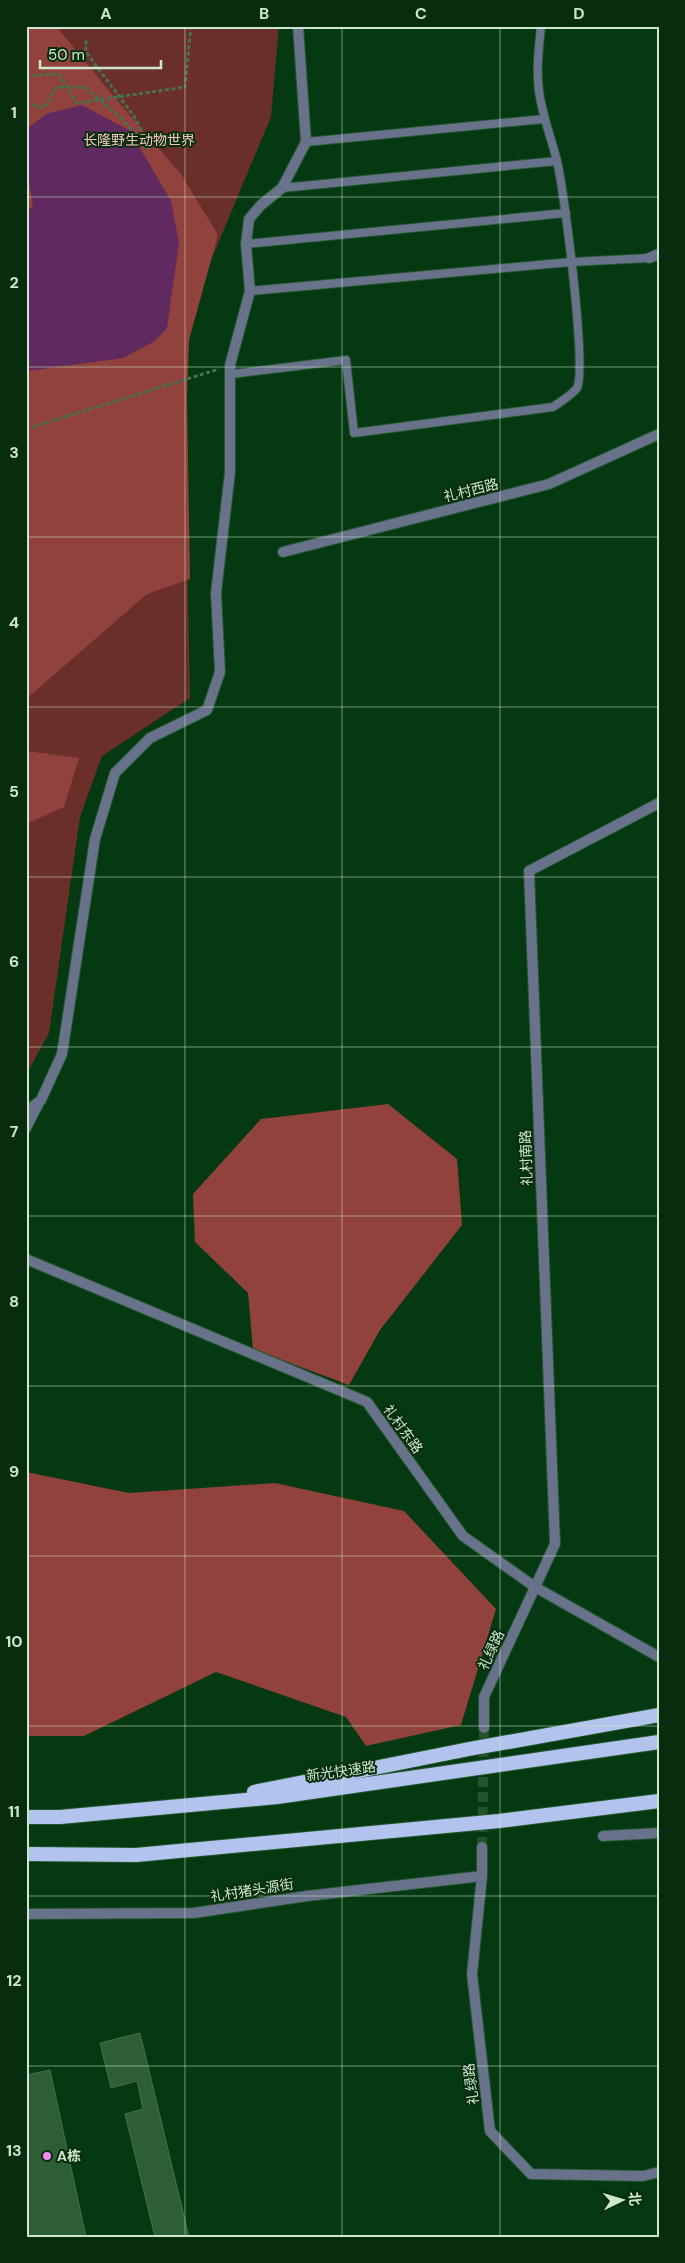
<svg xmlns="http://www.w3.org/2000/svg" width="685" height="2263" font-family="'DM Sans','Noto Sans SC',sans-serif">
<rect width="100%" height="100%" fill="#043911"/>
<polygon fill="#6b2f2a" points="26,26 279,26 271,117 183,327 190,698 102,756 80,817 49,1033 26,1075"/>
<g fill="#92423c">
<polygon points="26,26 56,26 114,97 181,174 218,235 189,340 187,397 190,579 147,594 26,699 26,371 123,358 46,114 26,130"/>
<polygon points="26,164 33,205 26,215"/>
<polygon points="26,751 79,758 64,807 26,824"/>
<polygon points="388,1104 457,1159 462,1225 380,1330 349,1385 253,1349 248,1293 195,1242 193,1194 261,1119"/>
<polygon points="26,1472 129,1493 275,1483 404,1511 496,1609 461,1725 366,1746 346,1717 216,1672 84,1736 26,1736"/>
</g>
<polygon fill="#602a61" points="82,105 130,131 171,201 179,243 167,328 155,341 123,358 26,371 26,215 33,205 26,164 26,130 46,114"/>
<g fill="#2e5e34" stroke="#427247">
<polygon points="140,2033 189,2237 155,2237 125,2114 143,2109 137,2081 111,2088 100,2043"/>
<polygon points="50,2070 86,2237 26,2237 26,2075"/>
</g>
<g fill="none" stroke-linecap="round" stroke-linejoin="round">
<polyline stroke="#22532d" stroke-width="10" stroke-dasharray="10 5" stroke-linecap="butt" points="482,1847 484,1728"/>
<g stroke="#24552f" stroke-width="10">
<g id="service">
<polyline points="306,142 544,119"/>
<polyline points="282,188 557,161"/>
<polyline points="246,244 566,213"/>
<polyline points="250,291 571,262 649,258"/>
<path d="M 232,374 L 346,360 L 354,433 L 553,407 C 560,402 572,395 577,388 C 587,369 564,189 557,161 C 551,137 542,115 539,91 C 536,69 539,48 541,26"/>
<polyline points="26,1130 40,1103"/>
</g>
</g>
<g stroke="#24552f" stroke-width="12">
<g id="minor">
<polyline points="649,258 659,254"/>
<polyline points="283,552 549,484 659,434"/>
<polyline points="26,1112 41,1100 62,1054 95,839 115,773 150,738 207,710 220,672 216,593 230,472 230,365 250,291 246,244 249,219 261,205 282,188 306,142 298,26"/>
<polyline points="26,1259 367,1402 463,1536 535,1587 659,1657"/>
<polyline points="484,1728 484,1697 555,1544 529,871 659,803"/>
<polyline points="603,1836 659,1833"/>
<polyline points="482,1847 482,1876 472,1974 490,2131 531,2174 643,2176 659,2172"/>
<polyline points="26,1914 194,1913 307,1896 482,1876"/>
</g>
</g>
<g stroke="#24552f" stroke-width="16">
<g id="trunk">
<polyline points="254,1792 469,1749 659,1715"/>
<polyline points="26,1817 60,1817 277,1797 659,1742"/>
<polyline points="26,1854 136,1855 499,1821 659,1801"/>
</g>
</g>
<g stroke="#46724f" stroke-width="3" stroke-dasharray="4 2.5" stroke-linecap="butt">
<polyline points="26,103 43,108 57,87 85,87 124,121 149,150 136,119 86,52 86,40"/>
<polyline points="26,429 219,369"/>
</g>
<use href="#service" stroke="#68728a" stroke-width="8"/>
<use href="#minor" stroke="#68728a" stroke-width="10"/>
<use href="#trunk" stroke="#b2c4ed" stroke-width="14"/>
<polyline stroke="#46724f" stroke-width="3" stroke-dasharray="4 2.5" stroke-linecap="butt" points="26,76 59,74 77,103 185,87 191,26"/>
</g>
<path fill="none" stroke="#cde7ce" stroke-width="1" stroke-opacity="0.55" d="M 185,26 L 185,2237M 342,26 L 342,2237M 500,26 L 500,2237M 26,197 L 659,197M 26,367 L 659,367M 26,537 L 659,537M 26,707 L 659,707M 26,877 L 659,877M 26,1047 L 659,1047M 26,1216 L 659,1216M 26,1386 L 659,1386M 26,1556 L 659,1556M 26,1726 L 659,1726M 26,1896 L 659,1896M 26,2066 L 659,2066"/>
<circle fill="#f28af3" stroke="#072d0e" stroke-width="2" cx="47" cy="2156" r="5"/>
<g text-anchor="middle" stroke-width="4" stroke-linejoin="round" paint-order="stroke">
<g font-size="14" fill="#f6c6c0" stroke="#072d0e">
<text x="139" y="145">长隆野生动物世界</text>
</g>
<g font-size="14" fill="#cde7ce" stroke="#072d0e">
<text transform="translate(471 490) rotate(-14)" y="5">礼村西路</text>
<text transform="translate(526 1158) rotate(-92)" y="5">礼村南路</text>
<text transform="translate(403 1429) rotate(54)" y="5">礼村东路</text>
<text transform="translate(491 1650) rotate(-65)" y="5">礼绿路</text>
<text transform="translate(341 1771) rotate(-8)" y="5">新光快速路</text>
<text transform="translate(252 1890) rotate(-9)" y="5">礼村猪头源街</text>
<text transform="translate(471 2084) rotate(-97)" y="5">礼绿路</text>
</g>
<g font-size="14" font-weight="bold" fill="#cde7ce" stroke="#072d0e" text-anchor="start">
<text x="57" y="2161">A栋</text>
</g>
</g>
<rect width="685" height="2263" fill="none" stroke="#072d0e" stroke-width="55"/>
<g transform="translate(622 2200) rotate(85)" stroke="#072d0e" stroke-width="4" paint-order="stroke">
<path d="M0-4L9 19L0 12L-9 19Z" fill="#cde7ce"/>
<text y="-8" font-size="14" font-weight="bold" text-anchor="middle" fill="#cde7ce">北</text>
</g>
<path d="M40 60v8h121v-8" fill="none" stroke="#cde7ce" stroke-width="2.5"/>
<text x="48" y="60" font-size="15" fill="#cde7ce" stroke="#072d0e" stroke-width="4" paint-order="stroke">50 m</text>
<rect x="28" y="28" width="630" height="2208" fill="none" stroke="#cde7ce" stroke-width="2"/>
<g font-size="16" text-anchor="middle" font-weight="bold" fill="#cde7ce">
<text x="106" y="19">A</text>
<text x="264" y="19">B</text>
<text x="421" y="19">C</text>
<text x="579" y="19">D</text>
<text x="14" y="118">1</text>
<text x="14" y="288">2</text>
<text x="14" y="458">3</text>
<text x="14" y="628">4</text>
<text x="14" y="797">5</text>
<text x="14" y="967">6</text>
<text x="14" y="1137">7</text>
<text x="14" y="1307">8</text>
<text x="14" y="1477">9</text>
<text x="14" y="1647">10</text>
<text x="14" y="1817">11</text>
<text x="14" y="1986">12</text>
<text x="14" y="2156">13</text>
</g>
</svg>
